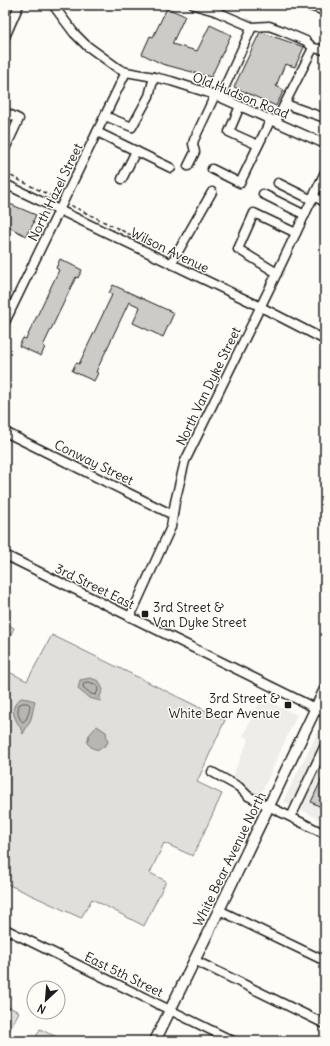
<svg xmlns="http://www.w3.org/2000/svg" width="330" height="1046" font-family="Delius,sans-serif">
<rect width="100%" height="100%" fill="#fdfcf7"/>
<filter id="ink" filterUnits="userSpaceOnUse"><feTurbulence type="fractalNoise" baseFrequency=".025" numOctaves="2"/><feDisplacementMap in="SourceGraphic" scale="8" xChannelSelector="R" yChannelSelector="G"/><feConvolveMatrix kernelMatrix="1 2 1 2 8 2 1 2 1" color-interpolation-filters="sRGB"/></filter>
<g filter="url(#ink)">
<g fill="#eeede9">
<polygon points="261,698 297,715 260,796 230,781 249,739 243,736"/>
<polygon points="321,726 325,728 325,822 283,801"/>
</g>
<g fill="#e0dfdb" stroke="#7e7e7c">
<polygon points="5,623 14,628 5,647"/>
<polygon points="52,635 225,720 197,782 222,794 193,856 164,843 150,873 166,881 144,926 92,899 81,918 5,883 5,670 27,681"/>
<polygon points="5,1005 19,1012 5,1039"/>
<polygon points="40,1029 65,1041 34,1041"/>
</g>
<g fill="#b7b6b2" stroke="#797876">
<polygon points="90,678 99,681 103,690 100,696 101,701 89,698 78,689 80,680"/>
<path d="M 21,698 L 28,699 L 35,701 L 31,719 L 23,734 C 18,720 5,711 21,698 Z"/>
<polygon points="97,726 106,732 108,743 99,750 92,748 87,743 89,735"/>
</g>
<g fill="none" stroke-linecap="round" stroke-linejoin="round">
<g stroke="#5a5a58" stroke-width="1">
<polygon points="89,682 97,685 98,690 96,695 91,694 83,687 84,683"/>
<path d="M 23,703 L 28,703 L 30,705 C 29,711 28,719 23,722 C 18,718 17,712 19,705 Z"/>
</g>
</g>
<g fill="#cccbc8" stroke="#1c1c1c">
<polygon points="167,8 185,16 172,44 197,51 210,25 231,35 211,77 162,64 142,54 150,36 153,37"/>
<polygon points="260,32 304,47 295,67 285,64 276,86 284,90 276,106 234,87"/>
<polygon points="5,202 36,215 33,221 34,222 30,230 29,230 26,236 9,227 10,226 5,224"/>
<polygon points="60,259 82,270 78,278 76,277 43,346 45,347 41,356 19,346 23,338 26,339 59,270 56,268"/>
<polygon points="113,285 174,313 163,337 133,323 140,307 129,302 96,372 98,373 94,381 72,371 76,363 79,364 112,295 109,293"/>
<polygon points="325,772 325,809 311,802"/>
</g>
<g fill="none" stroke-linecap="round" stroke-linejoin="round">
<g stroke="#1c1c1c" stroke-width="11">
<g id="minor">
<polyline points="53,5 74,33 86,45 119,69 126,72 154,77 171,81 215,95 325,144"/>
<polyline points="194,5 215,11 252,27 220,97"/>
<polyline points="307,5 325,11"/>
<polyline points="252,27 269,26 280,30 306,41 313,48"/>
<polyline points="5,37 19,5"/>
<polyline points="285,104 325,118"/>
<polyline points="240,106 229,132 258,145"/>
<polyline points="5,112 19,119 5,149"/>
<polyline points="105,116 132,127 149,96 154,77"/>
<polyline points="276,121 313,48 325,50"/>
<polyline points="97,132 171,168"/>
<polyline points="188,166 195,152 193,144 194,140 215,95"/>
<polyline points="212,169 240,183 271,119"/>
<polyline points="122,179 136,151"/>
<polyline points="278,183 312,200"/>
<polyline points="5,184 253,303 325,340"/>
<polyline points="263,194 305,215"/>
<polyline points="313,196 325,202"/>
<polyline points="171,264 212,192"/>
<polyline points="277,273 238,249 254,213 296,233"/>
<polyline points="5,322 126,72"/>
<polyline points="5,432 173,515"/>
<polyline points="5,555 325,713"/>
<polyline points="130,617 171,527 175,502 185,461 277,273 325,172"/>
<polyline points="212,772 239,787 248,796 325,834"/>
<polyline points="291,817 325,745"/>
<polyline points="219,910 325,961"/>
<polyline points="5,929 233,1041"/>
<polyline points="194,960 325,1024"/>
</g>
</g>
<g stroke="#1c1c1c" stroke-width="13">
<polyline id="major" points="155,1041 219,910 325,689"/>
</g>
<g stroke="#1c1c1c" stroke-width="1.5" stroke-dasharray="4 3" stroke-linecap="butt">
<polyline points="5,173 55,198 55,200"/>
<polyline points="71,206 72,206 135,237"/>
</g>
<use href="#minor" stroke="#fdfcf7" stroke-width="8"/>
<use href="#major" stroke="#fdfcf7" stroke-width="10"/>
</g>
</g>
<g fill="#1c1c1c" stroke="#fdfcf7" stroke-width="1.5">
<rect x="141" y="610" width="8" height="8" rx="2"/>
<rect x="284" y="701" width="8" height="8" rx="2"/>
</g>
<g text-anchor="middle" stroke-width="3" stroke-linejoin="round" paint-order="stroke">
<g font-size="13" fill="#1c1c1c" stroke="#fdfcf7">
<text transform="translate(241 95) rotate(22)" y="5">Old Hudson Road</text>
<text transform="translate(55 192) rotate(-64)" y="5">North Hazel Street</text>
<text transform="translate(170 250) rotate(26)" y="5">Wilson Avenue</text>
<text transform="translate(208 386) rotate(-64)" y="5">North Van Dyke Street</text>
<text transform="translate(94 462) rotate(26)" y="5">Conway Street</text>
<text transform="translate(95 586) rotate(26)" y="5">3rd Street East</text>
<text transform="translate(229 859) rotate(-64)" y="5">White Bear Avenue North</text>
<text transform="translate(124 974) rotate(26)" y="5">East 5th Street</text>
</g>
<g font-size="13" fill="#1c1c1c" stroke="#fdfcf7" text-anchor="start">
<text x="153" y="612">3rd Street &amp;<tspan x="153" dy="15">Van Dyke Street</tspan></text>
<text x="280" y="703" text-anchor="end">3rd Street &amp;<tspan x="280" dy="15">White Bear Avenue</tspan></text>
</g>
</g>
<rect width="330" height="1046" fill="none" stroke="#fdfcf7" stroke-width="20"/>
<rect x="10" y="10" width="310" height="1026" fill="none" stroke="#1c1c1c" stroke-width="1.5" filter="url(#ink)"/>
<g transform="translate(46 1000) rotate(206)"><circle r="19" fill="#fdfcf7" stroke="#a3a29f"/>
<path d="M0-3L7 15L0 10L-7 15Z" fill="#1c1c1c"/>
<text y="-6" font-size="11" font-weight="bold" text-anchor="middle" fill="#1c1c1c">N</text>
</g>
</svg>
